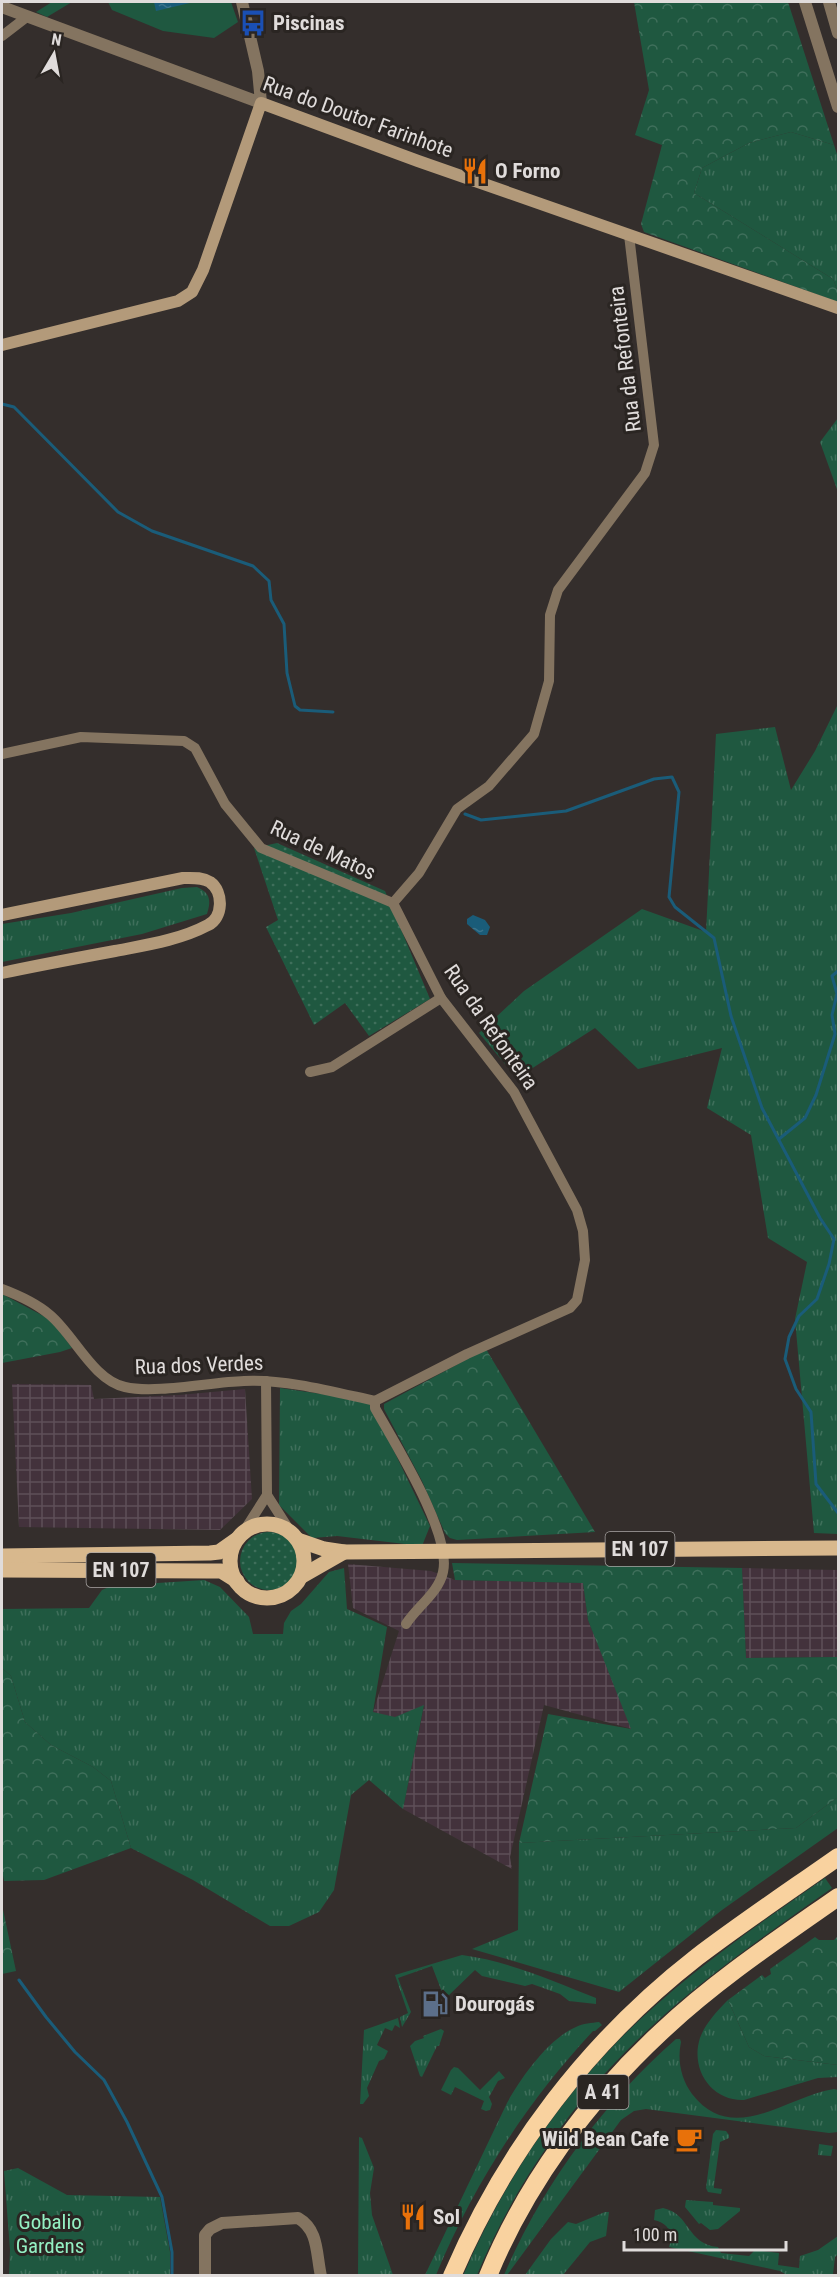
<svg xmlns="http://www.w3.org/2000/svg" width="840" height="2277" font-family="'Roboto Condensed',sans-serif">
<defs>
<pattern id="industrial-grid" width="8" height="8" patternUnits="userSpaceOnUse" patternTransform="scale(1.5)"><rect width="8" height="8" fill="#43323c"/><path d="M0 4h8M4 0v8" fill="none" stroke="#5e4f58"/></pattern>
<pattern id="grass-tufts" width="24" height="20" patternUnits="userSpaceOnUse" patternTransform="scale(1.5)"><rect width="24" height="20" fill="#1f5840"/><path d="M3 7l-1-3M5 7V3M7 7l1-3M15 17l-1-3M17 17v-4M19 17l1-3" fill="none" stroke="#3f6f5b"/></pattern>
<pattern id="forest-crowns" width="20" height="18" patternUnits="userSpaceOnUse" patternTransform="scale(1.5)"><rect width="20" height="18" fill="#1f5840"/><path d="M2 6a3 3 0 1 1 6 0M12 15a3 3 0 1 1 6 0" fill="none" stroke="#3f6f5b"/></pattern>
<pattern id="garden-dots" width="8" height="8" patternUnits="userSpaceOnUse" patternTransform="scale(1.5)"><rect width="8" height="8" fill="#1f5840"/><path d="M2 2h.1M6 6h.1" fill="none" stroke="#3f6f5b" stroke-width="1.8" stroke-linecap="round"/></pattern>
<pattern id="water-ripples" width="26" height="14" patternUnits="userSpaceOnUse" patternTransform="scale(1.5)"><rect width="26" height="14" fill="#1a5c79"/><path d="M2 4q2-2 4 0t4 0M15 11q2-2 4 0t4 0" fill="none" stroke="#3b738b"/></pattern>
</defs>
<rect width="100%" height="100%" fill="#342e2c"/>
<g fill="url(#industrial-grid)">
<polygon points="12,1384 91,1385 94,1399 179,1395 245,1389 252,1499 220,1530 19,1527"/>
<polygon points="348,1564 431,1571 455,1580 583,1583 588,1620 632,1729 544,1705 510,1857 512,1869 403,1809 424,1706 389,1720 373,1712 399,1631 353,1608"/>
<polygon points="742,1568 838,1570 838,1657 746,1658"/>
</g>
<g fill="url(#grass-tufts)">
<polygon points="791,132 834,145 838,157 838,292 833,279 694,193 702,168 749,143"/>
<polygon points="838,418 838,492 820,442"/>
<polygon points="838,704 838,1534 814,1533 795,1319 807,1262 768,1238 751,1135 707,1108 722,1048 638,1069 595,1028 517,1078 479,1033 524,991 642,909 706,932 716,734 775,727 791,790 815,751"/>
<path d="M 197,887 C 211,893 211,902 207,914 L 142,934 L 2,962 L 2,924 L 71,913 L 182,888 Z"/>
<polygon points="280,1388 370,1401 430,1526 422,1546 337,1536 312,1538 279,1505"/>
<polygon points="344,1568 347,1609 387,1627 373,1712 395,1717 424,1705 403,1809 369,1780 351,1795 334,1890 319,1912 289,1926 270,1926 193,1880 131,1848 111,1781 93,1767 51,1745 25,1722 11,1676 2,1668 2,1609 89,1608 102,1590 111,1586 204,1580 220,1587 249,1617 253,1634 283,1634 284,1623 291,1611 301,1604 329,1572"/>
<polygon points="838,1797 838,1828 722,1910 619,1992 472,1949 518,1930 519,1843 796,1828"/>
<path d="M 825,1878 L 832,1888 C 770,1932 707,1975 651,2027 C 576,2096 516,2181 477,2275 L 463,2276 C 500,2189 552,2109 618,2041 C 680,1978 753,1928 825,1878 Z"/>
<path d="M 462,1955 C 508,1961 553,1981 596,1998 L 596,2004 L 569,2001 L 560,1994 L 532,1984 L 525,1986 L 482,1976 L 475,1970 L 449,1995 L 442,1992 L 432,1966 L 398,1978 L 411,2012 L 402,2027 L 400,2017 L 408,2013 L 395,1975 Z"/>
<path d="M 728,2000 L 749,2047 L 764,2056 L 838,2065 L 838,2077 L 818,2078 L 744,2100 C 711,2101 690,2069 700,2038 C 705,2024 717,2011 728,2000 Z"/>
<polygon points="398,2018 400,2028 395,2025 392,2031 385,2028 377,2045 388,2051 384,2059 379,2061 367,2088 369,2096 363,2104 360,2104 364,2030"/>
<path d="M 599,2022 L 602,2025 L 595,2031 L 593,2031 C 526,2103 474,2184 436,2275 L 425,2275 L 507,2103 C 520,2079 549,2038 576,2027 C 583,2023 592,2023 599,2022 Z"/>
<polygon points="441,2029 444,2031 439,2046 437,2046 422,2077 420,2076 410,2046 415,2041 424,2038 423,2036"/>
<path d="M 676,2039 L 680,2039 L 681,2042 C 677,2060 681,2079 692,2094 C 733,2147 787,2096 834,2089 L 838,2090 L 838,2132 L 829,2133 L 646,2109 L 634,2111 L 621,2120 L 507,2275 L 504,2275 C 542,2186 603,2103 676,2039 Z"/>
<polygon points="454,2067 458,2068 480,2090 499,2071 505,2078 498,2081 489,2097 492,2104 490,2110 486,2111 481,2109 484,2101 455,2087 451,2095 441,2090 451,2070"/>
<polygon points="716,2130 726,2131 729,2135 729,2138 720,2142 714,2185 714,2188 722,2189 721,2194 708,2192 706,2188 713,2134"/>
<polygon points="359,2137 362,2138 374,2168 370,2193 372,2215 393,2275 358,2275"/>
<polygon points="819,2144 833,2146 831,2156 818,2155"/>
<polygon points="18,2168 67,2195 160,2197 170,2252 170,2275 9,2275 10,2250 4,2171"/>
<polygon points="686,2200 713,2202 713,2205 740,2208 740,2211 718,2229 710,2230 701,2223 699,2224 685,2207"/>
<path d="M 663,2208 C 691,2214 686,2244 718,2247 L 721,2253 L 749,2256 L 755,2250 L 779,2253 L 778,2265 L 799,2268 L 800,2256 L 818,2250 L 838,2236 L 838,2254 L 835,2257 L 833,2274 L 787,2275 L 780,2271 L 669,2247 C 674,2233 668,2223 654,2220 L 655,2210 Z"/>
<polygon points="605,2212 609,2212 606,2236 590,2242 563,2275 525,2275 551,2239 568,2222 576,2224"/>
</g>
<g fill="url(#forest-crowns)">
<polygon points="634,2 788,2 834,145 791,132 749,143 702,168 694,193 833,279 838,292 838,302 644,232 641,224 662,145 635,135 649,90"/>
<polygon points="2,1294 51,1320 72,1348 60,1352 2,1363"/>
<polygon points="486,1349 595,1532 457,1540 450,1538 445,1533 422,1481 384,1409 384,1404"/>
<polygon points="452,1563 742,1568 746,1658 838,1657 838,1651 838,1797 796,1828 519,1843 548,1714 631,1729 588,1620 583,1583 455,1580"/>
<polygon points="2,1668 11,1676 25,1722 51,1745 93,1767 111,1781 131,1848 44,1880 4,1881 2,1870"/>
<polygon points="2,1905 16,1971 2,1974"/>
<polygon points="838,1936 838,2065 764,2056 749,2047 728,2000 762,1975 765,1978 771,1974 770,1969 815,1937 819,1940 834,1940"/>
</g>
<g fill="url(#garden-dots)">
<polygon points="277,843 385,891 430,999 369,1036 345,1003 314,1025 266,927 278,920 254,848"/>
<circle cx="269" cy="1561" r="29"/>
</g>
<g fill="#1f5840">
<polygon points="52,2 72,2 47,17 36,12"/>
<polygon points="108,2 231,2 238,22 214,38 163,31 112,10"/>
</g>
<g fill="url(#water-ripples)">
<polygon points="154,2 194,2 156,11"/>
<polygon points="473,915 485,920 490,927 487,935 480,935 467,924 467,919"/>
</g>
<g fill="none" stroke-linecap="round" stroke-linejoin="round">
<g stroke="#1a5c79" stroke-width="3">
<polyline points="2,404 14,407 118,512 152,531 253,566 269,581 271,600 284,624 287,673 295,706 300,710 333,712"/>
<polyline points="465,814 481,820 566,811 654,779 672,777 679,792 669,897 675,907 714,938 731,1016 762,1108 820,1218 834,1239 829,1264 817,1299 799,1316 789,1337 785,1359 796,1389 811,1412 816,1484 838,1513"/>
<polyline points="779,1139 805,1118 816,1095 835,1034 832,1015 837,994 832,976 838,971"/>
<polyline points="19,1980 46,2017 75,2052 104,2080 127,2122 162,2197 172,2252 172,2276"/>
</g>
<g stroke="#847460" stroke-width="10">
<polyline points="2,36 28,16"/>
<polyline points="2,754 81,737 184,741 195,748 225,804 261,848 393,903"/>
<polyline points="393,903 419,873 457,809 489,786 534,734 549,681 550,615 558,590 645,473 654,445 629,235"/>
<polyline points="310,1072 332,1067 441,998"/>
<path d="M 2,1289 C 18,1295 36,1303 50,1315 C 74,1335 93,1380 125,1387 C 155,1394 211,1382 244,1381 C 286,1379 334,1392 375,1401"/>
<polyline points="266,1381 267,1495 290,1531"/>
<polyline points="375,1401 467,1354 570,1308 577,1300 585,1260 583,1231 577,1210 514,1092 441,998 393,903"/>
<path d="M 375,1401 L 375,1408 C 395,1444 452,1534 443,1572 C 439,1592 417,1607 406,1624"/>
<polyline points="244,1531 267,1495"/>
</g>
<g stroke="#847460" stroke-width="12">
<polyline points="805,2 838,107"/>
<polyline points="829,2 838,33"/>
<polyline points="2,7 261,103 258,71 242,2"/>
<path d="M 205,2276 L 205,2235 L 210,2229 L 222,2223 L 298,2218 C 319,2230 316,2254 321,2276"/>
</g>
<g stroke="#b39a7a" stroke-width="12">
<polyline points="2,345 178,301 192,292 203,270 261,103 418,161 838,308"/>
<path d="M 2,915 L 183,878 C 192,878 202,877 210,882 C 224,892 223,918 208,925 C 180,940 146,945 115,951 C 77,958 39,965 2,973"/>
</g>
<g stroke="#d8b88d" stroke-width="15">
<circle cx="267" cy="1561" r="37"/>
<polyline points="298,1540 324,1549 344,1552 838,1548"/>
<polyline points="2,1556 210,1553 219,1552 236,1540"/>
<polyline points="2,1570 208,1571 221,1571 237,1581"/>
<polyline points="302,1576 344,1552"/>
</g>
<g stroke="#f9d29f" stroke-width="18">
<path d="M 452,2276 C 506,2150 589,2041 697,1957 C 743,1922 791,1890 838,1857"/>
<path d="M 488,2276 C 526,2183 588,2100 661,2032 C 715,1981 778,1939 838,1897"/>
</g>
</g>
<defs>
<g id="bus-bare" transform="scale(2.07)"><path d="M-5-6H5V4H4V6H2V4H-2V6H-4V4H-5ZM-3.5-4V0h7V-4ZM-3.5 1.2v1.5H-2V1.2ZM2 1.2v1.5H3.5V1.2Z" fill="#1a4fb4" stroke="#2a2522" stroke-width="2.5" paint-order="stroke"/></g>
<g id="restaurant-bare" transform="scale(2.07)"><path d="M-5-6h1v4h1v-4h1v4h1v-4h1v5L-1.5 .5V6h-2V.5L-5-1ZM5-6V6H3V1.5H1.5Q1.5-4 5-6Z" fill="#e8710a" stroke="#2a2522" stroke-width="2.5" paint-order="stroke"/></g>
<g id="fuel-bare" transform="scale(2.07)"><path d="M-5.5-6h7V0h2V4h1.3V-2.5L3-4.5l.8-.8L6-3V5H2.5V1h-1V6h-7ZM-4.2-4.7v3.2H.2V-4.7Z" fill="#5c6f8a" stroke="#2a2522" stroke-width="2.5" paint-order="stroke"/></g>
<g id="cafe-bare" transform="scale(2.07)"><path d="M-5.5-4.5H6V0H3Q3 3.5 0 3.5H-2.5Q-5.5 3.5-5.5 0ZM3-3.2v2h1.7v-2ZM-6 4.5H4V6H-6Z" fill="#e8710a" stroke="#2a2522" stroke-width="2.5" paint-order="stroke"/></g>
</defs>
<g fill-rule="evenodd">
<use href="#bus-bare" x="253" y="23"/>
<use href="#restaurant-bare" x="475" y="171"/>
<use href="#fuel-bare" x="435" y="2004"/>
<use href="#cafe-bare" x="689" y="2139"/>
<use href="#restaurant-bare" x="413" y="2217"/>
</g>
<g text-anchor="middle" stroke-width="6" stroke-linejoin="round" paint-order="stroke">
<g fill="#2a2522" stroke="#a9a5a4" stroke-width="1.5">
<rect x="605.5" y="1532" width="69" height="34" rx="4.5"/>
<rect x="86.5" y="1553" width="69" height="34" rx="4.5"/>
<rect x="577.5" y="2075" width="51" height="34" rx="4.5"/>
</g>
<g font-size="20" font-weight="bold" fill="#e0dcdb">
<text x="640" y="1556">EN 107</text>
<text x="121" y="1577">EN 107</text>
<text x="603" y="2099">A 41</text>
</g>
<g font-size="21" font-weight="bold" fill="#e0dcdb" stroke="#2a2522" text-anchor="start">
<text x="273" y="30">Piscinas</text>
<text x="495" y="178">O Forno</text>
<text x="455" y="2011">Dourogás</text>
<text x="669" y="2146" text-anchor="end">Wild Bean Cafe</text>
<text x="433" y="2224">Sol</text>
</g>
<g font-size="21" fill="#e0dcdb" stroke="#2a2522">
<text transform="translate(358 117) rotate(20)" y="7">Rua do Doutor Farinhote</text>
<text transform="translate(625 359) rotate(-97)" y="7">Rua da Refonteira</text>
<text transform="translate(323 850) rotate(25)" y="7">Rua de Matos</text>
<text transform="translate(491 1027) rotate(55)" y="7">Rua da Refonteira</text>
<text transform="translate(199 1365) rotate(-2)" y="7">Rua dos Verdes</text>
</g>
<g font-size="21" fill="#94f0c3" stroke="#2a2522">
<text x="50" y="2229">Gobalio<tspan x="50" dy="24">Gardens</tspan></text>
</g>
</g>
<rect width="840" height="2277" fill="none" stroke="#e0dcdb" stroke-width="6"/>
<g transform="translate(54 54) rotate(10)" stroke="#2a2522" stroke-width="4.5" paint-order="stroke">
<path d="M0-4.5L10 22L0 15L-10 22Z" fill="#e0dcdb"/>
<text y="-9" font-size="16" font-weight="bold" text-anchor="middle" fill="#e0dcdb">N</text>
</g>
<path d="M624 2241v9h162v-9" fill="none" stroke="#e0dcdb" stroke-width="3"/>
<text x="633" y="2241" font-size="18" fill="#e0dcdb" stroke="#2a2522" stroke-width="4.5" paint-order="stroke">100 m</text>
</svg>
